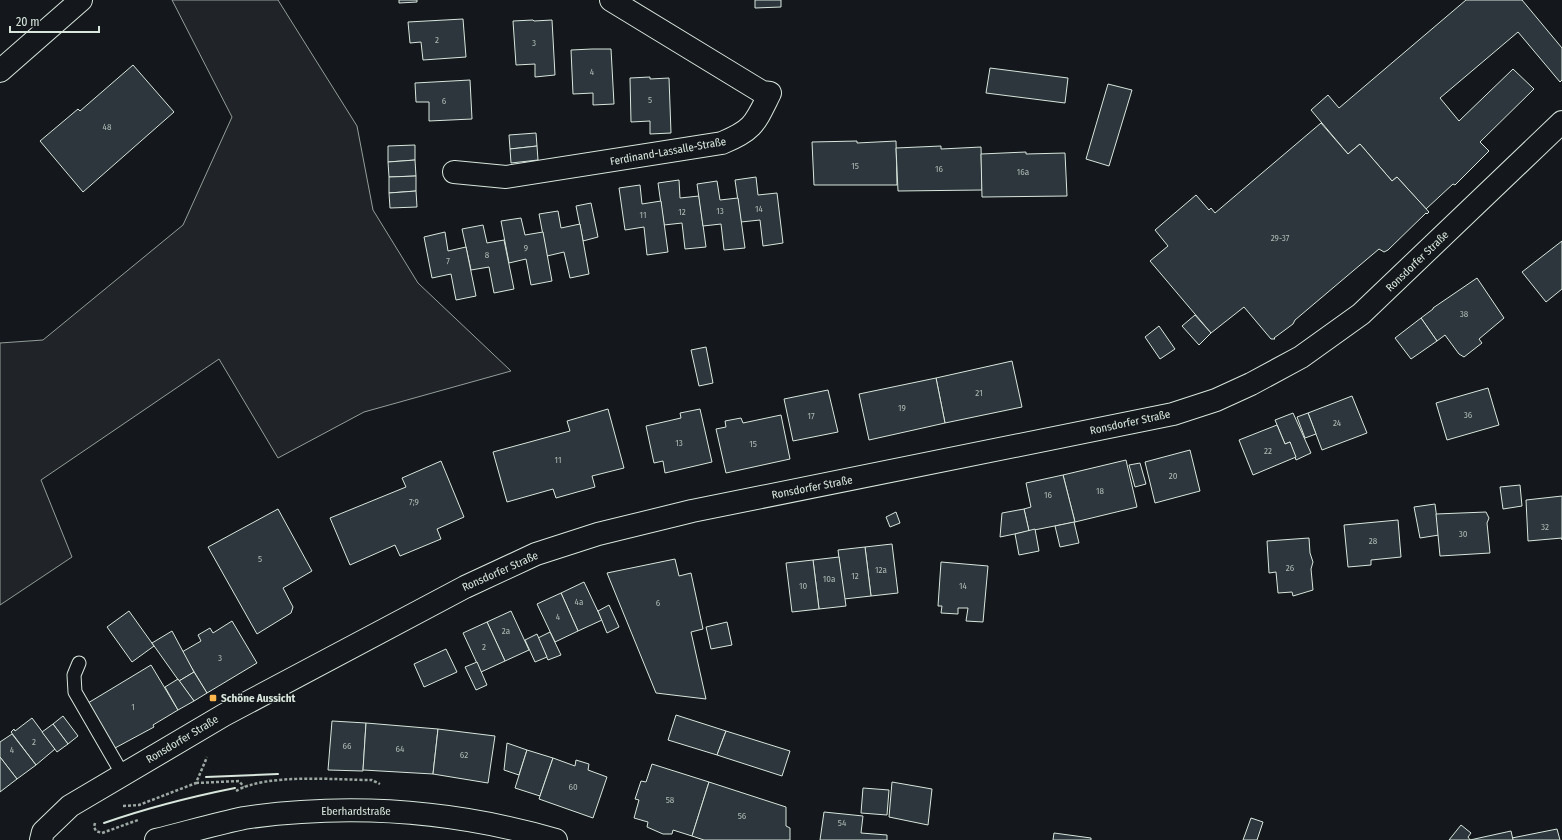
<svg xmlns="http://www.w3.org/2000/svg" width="1562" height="840" font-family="'Fira Sans Condensed',sans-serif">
<rect width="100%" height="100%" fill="#14181c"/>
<polygon fill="#202428" stroke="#939e99" points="172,0 278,0 357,126 373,210 418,283 511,371 364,412 278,458 219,359 41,480 72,557 0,605 0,343 43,340 183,225 232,117"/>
<g fill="#2c363c" stroke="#d8e6dc">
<polygon points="399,0 417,0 417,2 399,3"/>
<polygon points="755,0 781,0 781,7 755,8"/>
<polygon points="1466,0 1522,0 1562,48 1562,80 1560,82 1518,32 1440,98 1459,121 1513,69 1534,89 1480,142 1489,151 1455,185 1453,184 1426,209 1397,177 1392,181 1360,144 1348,154 1311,110 1328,95 1339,108"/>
<polygon points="463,19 466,57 423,60 421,42 410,43 408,22"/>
<polygon points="533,20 534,21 552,20 555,75 535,77 535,64 516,65 513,21"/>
<polygon points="592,49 611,49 614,104 593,105 593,93 573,94 571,50"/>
<polygon points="133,65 174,112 83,192 40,141 78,109 80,111"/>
<polygon points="990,68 1068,78 1065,103 986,93"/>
<polygon points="650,77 650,79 669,78 671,133 650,134 650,121 631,122 630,78"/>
<polygon points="470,80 472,119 429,121 429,102 416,102 415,83"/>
<polygon points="1108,84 1132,90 1109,166 1086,159"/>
<polygon points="1321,123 1348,154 1360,144 1392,181 1397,177 1429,212 1427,214 1426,213 1388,250 1384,252 1379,249 1295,320 1293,324 1274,338 1275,339 1271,339 1244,307 1211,333 1150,261 1168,246 1155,230 1196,195 1209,210 1211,208 1215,213"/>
<polygon points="536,133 537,146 510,149 509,135"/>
<polygon points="857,141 857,143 896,141 897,185 814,185 812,142"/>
<polygon points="415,145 415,160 388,162 388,146"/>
<polygon points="537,146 538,160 511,163 510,149"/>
<polygon points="941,146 941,149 981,147 982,190 898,191 896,148"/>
<polygon points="1026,152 1026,154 1065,153 1067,196 982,197 981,154"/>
<polygon points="415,160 416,176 389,177 388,162"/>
<polygon points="416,176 416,191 389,193 389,177"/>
<polygon points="756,177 758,195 777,193 783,243 763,246 760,220 741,222 735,180"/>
<polygon points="679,180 680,198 699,196 706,247 685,249 682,223 664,225 658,183"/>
<polygon points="717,181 720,200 738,198 745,248 724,250 721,224 703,226 697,184"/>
<polygon points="640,185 642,204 661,201 668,252 647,255 644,227 625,230 619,188"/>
<polygon points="416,191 417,207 390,208 389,193"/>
<polygon points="591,203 598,237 583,241 576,206"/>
<polygon points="558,211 561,228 580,224 589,274 570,278 564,252 547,256 539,214"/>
<polygon points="521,218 525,235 543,232 552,281 531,285 526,259 509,263 501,221"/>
<polygon points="483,225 487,243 504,240 514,289 494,293 489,267 471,270 462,229"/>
<polygon points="445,232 448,251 466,247 476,296 456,300 451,274 432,278 424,237"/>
<polygon points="1562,241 1562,289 1546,302 1522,272"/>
<polygon points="1477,278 1504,318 1479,339 1482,343 1464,357 1459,354 1445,335 1437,341 1421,318 1433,309 1433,308"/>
<polygon points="1195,315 1211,333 1199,345 1182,326"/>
<polygon points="1421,318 1437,341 1411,359 1395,338"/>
<polygon points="1159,326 1175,349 1160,359 1145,337"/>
<polygon points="706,347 713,383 699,386 691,350"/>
<polygon points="1012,361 1022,407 945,423 936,378"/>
<polygon points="936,378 945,423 869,440 859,394"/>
<polygon points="1488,388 1499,425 1447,440 1436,403"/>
<polygon points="828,390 838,432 793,441 784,399"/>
<polygon points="1352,396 1367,433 1322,450 1308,413"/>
<polygon points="608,409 624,468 592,476 595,487 556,498 553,489 507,502 493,452 570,431 567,421"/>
<polygon points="700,409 712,462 665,473 663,461 654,463 646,426 681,418 680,413"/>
<polygon points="1293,413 1311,453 1296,460 1290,442 1285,444 1275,420"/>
<polygon points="1308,413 1316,434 1305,438 1297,417"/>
<polygon points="781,415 790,459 726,473 716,429 726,427 725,421 741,418 743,423"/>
<polygon points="1277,425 1285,444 1290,442 1296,457 1253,475 1239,440"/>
<polygon points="1190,450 1200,491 1155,503 1145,462"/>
<polygon points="1126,460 1137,507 1075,522 1063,475"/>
<polygon points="441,461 464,517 437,529 441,539 400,556 395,545 350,565 330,518 406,487 402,478"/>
<polygon points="1140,463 1146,484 1135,487 1129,465"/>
<polygon points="1063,475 1075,522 1029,531 1024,509 1031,507 1026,483"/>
<polygon points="1520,485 1522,506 1503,509 1500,487"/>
<polygon points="1562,496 1562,540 1562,538 1528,541 1526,500"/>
<polygon points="1435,504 1439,535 1420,538 1414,507"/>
<polygon points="278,509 312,571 283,588 293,607 291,613 257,634 208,547"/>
<polygon points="1024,509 1029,531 1000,537 1002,513"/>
<polygon points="896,512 900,523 890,527 886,517"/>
<polygon points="1486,512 1489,518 1487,523 1490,553 1440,556 1436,514"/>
<polygon points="1398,520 1401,557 1371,560 1371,565 1348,567 1344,525"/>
<polygon points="1074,522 1079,543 1060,547 1055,526"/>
<polygon points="1035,529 1039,551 1019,555 1015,534"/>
<polygon points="1309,538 1310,553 1313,562 1311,569 1313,590 1293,596 1292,592 1278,593 1276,572 1269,573 1267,541"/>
<polygon points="892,544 898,593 871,596 865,547"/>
<polygon points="865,547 871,596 844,599 838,550"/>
<polygon points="839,557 846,606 819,609 813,560"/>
<polygon points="675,559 679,576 691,573 703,629 691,632 706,699 656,693 607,573"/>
<polygon points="813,560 819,609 792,612 786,563"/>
<polygon points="941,562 988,566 983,622 966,621 968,608 958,608 958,614 941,613 942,606 938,606"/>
<polygon points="584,582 602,620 578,631 561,593"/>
<polygon points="561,593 578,631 555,642 537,604"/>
<polygon points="609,605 619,627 607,633 598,611"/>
<polygon points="129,611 154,646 132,662 107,627"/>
<polygon points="511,611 529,650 505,661 487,622"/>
<polygon points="232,621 257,663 207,693 182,652 201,641 198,635 210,628 213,633"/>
<polygon points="487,622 505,661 481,672 463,633"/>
<polygon points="727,622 732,645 711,649 706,627"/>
<polygon points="172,631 194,672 179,681 152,643"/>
<polygon points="550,632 561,655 548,660 538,638"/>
<polygon points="537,634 547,657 535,662 525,640"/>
<polygon points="446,649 457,672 424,687 414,664"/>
<polygon points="477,662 487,685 476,690 465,667"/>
<polygon points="151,665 178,710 153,725 154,727 115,748 88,703"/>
<polygon points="194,672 207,693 194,701 179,681"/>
<polygon points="178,679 194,701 178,710 165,687"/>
<polygon points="676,715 726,731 717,755 668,740"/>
<polygon points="63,716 78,736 68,744 53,724"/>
<polygon points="32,718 55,749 36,765 11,732 14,729 15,731"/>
<polygon points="332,721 366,723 363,771 328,770"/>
<polygon points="366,723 438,729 433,774 363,770"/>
<polygon points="53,724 68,744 57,752 42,732"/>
<polygon points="438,729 495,736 488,783 433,774"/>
<polygon points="726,731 790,751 782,776 717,755"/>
<polygon points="12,734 36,765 17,779 0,757 0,742"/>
<polygon points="507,743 527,750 519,775 504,770"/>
<polygon points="527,750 553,758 540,796 515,788"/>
<polygon points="0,757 17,779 0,792"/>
<polygon points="553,758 575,766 576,760 589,764 588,770 607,777 593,818 539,799"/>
<polygon points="652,764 709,782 692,836 673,830 672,834 663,834 647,827 648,822 634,818 639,800 635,799 641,781 646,782"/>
<polygon points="709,782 786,807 786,826 790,828 790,840 704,840 692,836"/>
<polygon points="892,782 932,789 928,825 889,817"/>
<polygon points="863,788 889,790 887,815 861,813"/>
<polygon points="824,812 863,816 861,833 887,835 887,840 820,840"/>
<polygon points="1251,818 1263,822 1257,840 1243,840"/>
<polygon points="1461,825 1471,833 1468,837 1470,840 1449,840"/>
<polygon points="1557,829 1560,840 1513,840 1512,838"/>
<polygon points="1511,831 1513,840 1470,840"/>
<polygon points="1054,833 1091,838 1091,840 1053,840"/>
</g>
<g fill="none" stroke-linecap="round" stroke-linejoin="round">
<g stroke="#d8e6dc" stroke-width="15">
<polyline id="service" points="79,663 74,675 75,692 123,775"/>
</g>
<g stroke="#d8e6dc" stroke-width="24">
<g id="minor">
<polyline points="0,71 81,0"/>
<path d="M 454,172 L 506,177 L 722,143 C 754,130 755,123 770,93 L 762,92 L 611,0"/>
</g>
</g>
<g stroke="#d8e6dc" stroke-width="24">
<g id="secondary">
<polyline points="41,840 43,832 70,806 224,715 465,587 536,554 598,534 692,511 1173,414 1216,400 1251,384 1301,357 1361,314 1562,122"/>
<path d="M 156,840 C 185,833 215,824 244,818 C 263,815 282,813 301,812 C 388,806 473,816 556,840"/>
</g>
</g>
<g stroke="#9da8a2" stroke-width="2.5" stroke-dasharray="3 2" stroke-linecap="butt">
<polyline points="196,783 239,781 244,787"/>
<path d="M 236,791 C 267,773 336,780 372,780 L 380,784"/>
<polyline points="123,806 139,805 196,783 207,757"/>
<polyline points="95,823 94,827 96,831 102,833 138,820"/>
</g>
<use href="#service" stroke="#14181c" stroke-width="13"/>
<use href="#minor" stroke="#14181c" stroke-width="22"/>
<use href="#secondary" stroke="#14181c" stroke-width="22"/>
<g stroke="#d8e6dc" stroke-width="2">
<polyline points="206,777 278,774"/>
<path d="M 104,823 C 147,808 190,797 235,788"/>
</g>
</g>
<rect fill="#ffb74d" stroke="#14181c" stroke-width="1.5" x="209" y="694" width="8" height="8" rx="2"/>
<g text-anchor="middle" stroke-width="3" stroke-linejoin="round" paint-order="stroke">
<g font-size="9" fill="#adbab4">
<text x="437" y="43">2</text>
<text x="534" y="46">3</text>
<text x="592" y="75">4</text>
<text x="650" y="103">5</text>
<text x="444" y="104">6</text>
<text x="107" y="130">48</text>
<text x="855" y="169">15</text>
<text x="939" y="172">16</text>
<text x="1023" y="175">16a</text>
<text x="759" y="212">14</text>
<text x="720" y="214">13</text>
<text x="682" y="215">12</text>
<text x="643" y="218">11</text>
<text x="1280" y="241">29-37</text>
<text x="526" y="251">9</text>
<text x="487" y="258">8</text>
<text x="448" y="264">7</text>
<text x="1464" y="317">38</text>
<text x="979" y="396">21</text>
<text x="902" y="411">19</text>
<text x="1468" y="418">36</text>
<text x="811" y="419">17</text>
<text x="1337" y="426">24</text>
<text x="679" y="446">13</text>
<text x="753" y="447">15</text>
<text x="1268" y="454">22</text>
<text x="558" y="463">11</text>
<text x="1173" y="479">20</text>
<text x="1100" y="494">18</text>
<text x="1048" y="498">16</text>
<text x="414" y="505">7;9</text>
<text x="1545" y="530">32</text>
<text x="1463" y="537">30</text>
<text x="1373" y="544">28</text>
<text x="260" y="562">5</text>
<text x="1290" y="571">26</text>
<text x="881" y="573">12a</text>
<text x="855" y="579">12</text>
<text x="829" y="582">10a</text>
<text x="803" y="589">10</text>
<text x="963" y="589">14</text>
<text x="579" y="605">4a</text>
<text x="658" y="606">6</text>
<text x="558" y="620">4</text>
<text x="506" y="634">2a</text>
<text x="484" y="650">2</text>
<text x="220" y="661">3</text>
<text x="133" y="710">1</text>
<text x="34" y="745">2</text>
<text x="347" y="749">66</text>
<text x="400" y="752">64</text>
<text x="12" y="753">4</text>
<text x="464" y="758">62</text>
<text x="573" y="790">60</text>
<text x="670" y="803">58</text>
<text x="742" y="819">56</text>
<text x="842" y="826">54</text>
</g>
<g font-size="11" fill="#d8e6dc" stroke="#14181c">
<text transform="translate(668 151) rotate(-10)" y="4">Ferdinand-Lassalle-Straße</text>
<text transform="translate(1417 261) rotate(-44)" y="4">Ronsdorfer Straße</text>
<text transform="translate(1130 422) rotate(-12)" y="4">Ronsdorfer Straße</text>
<text transform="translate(812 487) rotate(-11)" y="4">Ronsdorfer Straße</text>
<text transform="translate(500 571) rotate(-24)" y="4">Ronsdorfer Straße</text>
<text transform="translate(182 739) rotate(-31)" y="4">Ronsdorfer Straße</text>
<text x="356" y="815">Eberhardstraße</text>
</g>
<g font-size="11" font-weight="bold" fill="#d8e6dc" stroke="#14181c" text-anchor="start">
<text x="221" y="702">Schöne Aussicht</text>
</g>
</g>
<path d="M10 26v6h89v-6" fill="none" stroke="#d8e6dc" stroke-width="2"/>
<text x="16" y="26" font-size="12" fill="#d8e6dc" stroke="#14181c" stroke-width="3" paint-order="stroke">20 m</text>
</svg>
